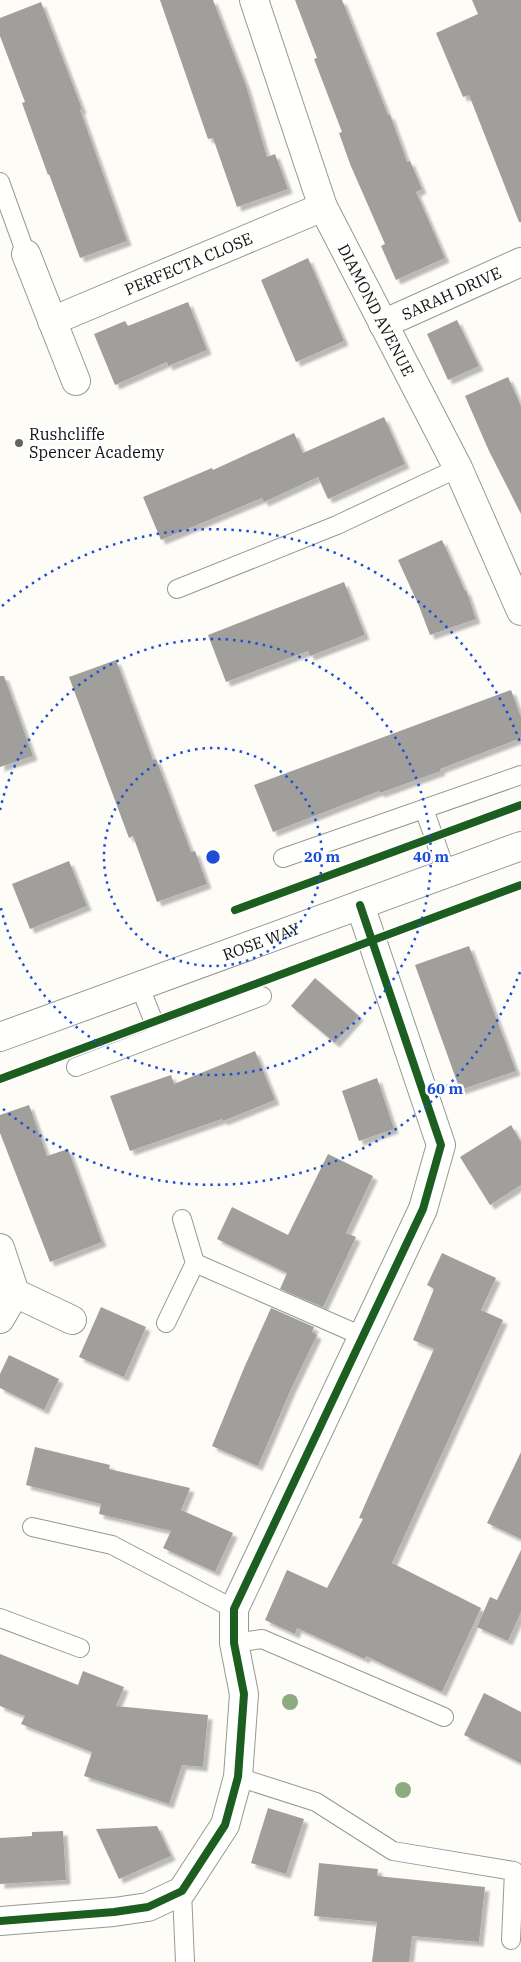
<svg xmlns="http://www.w3.org/2000/svg" width="521" height="1962" font-family="'IBM Plex Serif',serif">
<defs>
<filter id="shadow"><feDropShadow dx="4.5" dy="4.5" stdDeviation="1" flood-color="#0004"/></filter>
</defs>
<rect width="100%" height="100%" fill="#fdfcf7"/>
<g fill="#a19f9c" filter="url(#shadow)">
<polygon points="160,0 213,0 246,86 267,157 275,154 288,189 237,207 213,138 208,139"/>
<polygon points="295,0 342,0 388,115 390,115 407,162 410,161 422,189 416,192 445,258 396,280 381,246 385,244 350,164 339,133 342,132 314,59 317,58"/>
<polygon points="472,0 521,0 521,222 519,222 469,95 463,97 436,33 478,14"/>
<polygon points="41,2 82,109 80,110 127,241 80,258 49,174 48,175 22,103 25,102 0,36 0,18"/>
<polygon points="308,258 344,341 296,362 261,280"/>
<polygon points="188,302 207,350 168,366 167,362 115,385 94,334 125,321 128,326"/>
<polygon points="457,320 479,366 448,380 427,334"/>
<polygon points="508,377 521,406 521,514 489,451 465,396"/>
<polygon points="384,417 405,464 328,499 318,477 264,502 262,498 161,540 143,497 212,468 213,470 294,433 303,453"/>
<polygon points="442,540 465,591 466,590 476,619 430,635 419,606 398,560"/>
<polygon points="344,582 365,635 310,656 308,651 226,682 208,635"/>
<polygon points="116,660 153,760 156,759 191,852 195,851 207,884 157,902 133,836 129,838 69,677"/>
<polygon points="0,676 4,676 33,756 0,767"/>
<polygon points="511,690 521,717 521,738 440,769 441,771 380,793 379,791 273,832 254,785"/>
<polygon points="69,861 87,906 30,929 12,884"/>
<polygon points="469,946 516,1071 460,1090 415,965"/>
<polygon points="315,978 359,1016 335,1043 291,1006"/>
<polygon points="255,1051 275,1100 223,1121 222,1119 130,1151 110,1096 171,1075 174,1084"/>
<polygon points="377,1078 394,1129 359,1141 342,1091"/>
<polygon points="29,1105 47,1156 68,1149 102,1242 50,1262 0,1133 0,1115"/>
<polygon points="511,1125 521,1142 521,1185 490,1205 460,1157"/>
<polygon points="328,1154 373,1176 346,1233 356,1237 323,1307 280,1289 287,1273 217,1239 232,1207 288,1235"/>
<polygon points="442,1253 496,1278 481,1310 503,1320 392,1563 481,1608 442,1692 366,1656 365,1659 297,1628 295,1634 265,1620 287,1570 327,1588 363,1519 359,1518 434,1349 413,1340 434,1289 427,1285"/>
<polygon points="101,1307 146,1327 124,1377 79,1357"/>
<polygon points="271,1308 314,1327 312,1332 317,1335 291,1389 258,1466 212,1446 244,1368"/>
<polygon points="9,1355 59,1379 44,1410 0,1388 0,1374"/>
<polygon points="35,1447 110,1465 109,1469 190,1488 181,1510 233,1533 215,1572 163,1548 171,1531 99,1514 101,1504 26,1485"/>
<polygon points="521,1452 521,1539 487,1523"/>
<polygon points="521,1550 521,1612 508,1641 477,1627 490,1597 497,1600"/>
<polygon points="0,1654 78,1685 83,1671 124,1687 116,1706 208,1715 203,1767 182,1765 169,1804 84,1776 92,1752 21,1724 25,1716 0,1706"/>
<polygon points="484,1693 521,1712 521,1763 464,1735"/>
<polygon points="268,1808 304,1819 286,1874 251,1863"/>
<polygon points="157,1826 171,1856 119,1879 96,1829"/>
<polygon points="63,1831 66,1880 0,1884 0,1838 32,1836 32,1832"/>
<polygon points="319,1863 378,1869 377,1876 485,1887 479,1942 412,1936 409,1962 372,1962 377,1922 314,1916"/>
</g>
<g fill="none" stroke-linecap="round" stroke-linejoin="round">
<g stroke="#979795" stroke-width="20">
<g id="lane">
<polyline points="0,182 26,254"/>
<polyline points="177,589 337,525 458,468"/>
<polyline points="424,809 447,874"/>
<polyline points="283,858 521,775"/>
<polyline points="140,987 159,1035"/>
<polyline points="76,1067 262,996"/>
<polyline points="195,1263 362,1336"/>
<polyline points="166,1323 195,1263 182,1219"/>
<polyline points="32,1527 112,1545 234,1609"/>
<polyline points="0,1618 80,1648"/>
<polyline points="234,1643 262,1639 444,1717"/>
<polyline points="238,1777 316,1802 393,1851 514,1871 511,1940"/>
<polyline points="182,1891 185,1962"/>
</g>
</g>
<g stroke="#979795" stroke-width="30">
<g id="street">
<path id="s1" d="M 254,0 L 323,207 L 458,468 L 521,611"/>
<polyline points="26,254 76,381"/>
<path id="s2" d="M 52,321 L 323,207"/>
<path id="s3" d="M 383,324 L 521,262"/>
<path id="s4" d="M 0,1037 L 521,846"/>
<polyline points="0,1248 15,1293 72,1320"/>
<polyline points="0,1319 15,1293"/>
<polyline points="0,1921 114,1912 148,1907 182,1891 225,1825 238,1777 244,1694 234,1643 234,1609 423,1209 441,1145 360,905"/>
</g>
</g>
<use href="#lane" stroke="#fffffe" stroke-width="18"/>
<use href="#street" stroke="#fffffe" stroke-width="28"/>
<g stroke="#fff" stroke-width="11">
<g id="cycleway">
<polyline points="235,910 521,805"/>
<polyline points="0,1079 521,885"/>
<polyline points="0,1921 114,1912 148,1907 182,1891 225,1825 238,1777 244,1694 234,1643 234,1609 423,1209 441,1145 360,905"/>
</g>
</g>
<use href="#cycleway" stroke="#1b5e20" stroke-width="8"/>
</g>
<g fill="#8cac80">
<circle cx="290" cy="1702" r="8"/>
<circle cx="403" cy="1790" r="8"/>
</g>
<g fill="none" stroke="#1d4ed8" stroke-width="2.5" stroke-dasharray="2.5 5">
<circle cx="213" cy="857" r="109"/>
<path d="M0 810A218 218 0 1 1 0 904"/>
<path d="M520 972A328 328 0 0 1 2 1108M2 606A328 328 0 0 1 520 742"/>
</g>
<circle fill="#646362" stroke="#fff" stroke-width="2" cx="19" cy="443" r="5"/>
<g text-anchor="middle" stroke-width="5" stroke-linejoin="round" paint-order="stroke">
<g font-size="16" fill="#111" stroke="#fff">
<text dy="6" stroke="none"><textPath href="#s2" startOffset="148">PERFECTA CLOSE</textPath></text>
<text dy="6" stroke="none"><textPath href="#s3" startOffset="75">SARAH DRIVE</textPath></text>
<text dy="6" stroke="none"><textPath href="#s1" startOffset="334">DIAMOND AVENUE</textPath></text>
<text dy="6" stroke="none"><textPath href="#s4" startOffset="278">ROSE WAY</textPath></text>
</g>
<g font-size="16" fill="#111" stroke="#fff" text-anchor="start">
<text x="29" y="440">Rushcliffe<tspan x="29" dy="18">Spencer Academy</tspan></text>
</g>
</g>
<circle cx="213" cy="857" r="8" fill="#1d4ed8" stroke="#fff" stroke-width="2.5"/>
<g font-size="15" text-anchor="middle" font-weight="bold" fill="#1d4ed8" stroke="#fff" stroke-width="5" stroke-linejoin="round" paint-order="stroke">
<text x="322" y="862">20 m</text>
<text x="431" y="862">40 m</text>
<text x="445" y="1094">60 m</text>
</g>
</svg>
